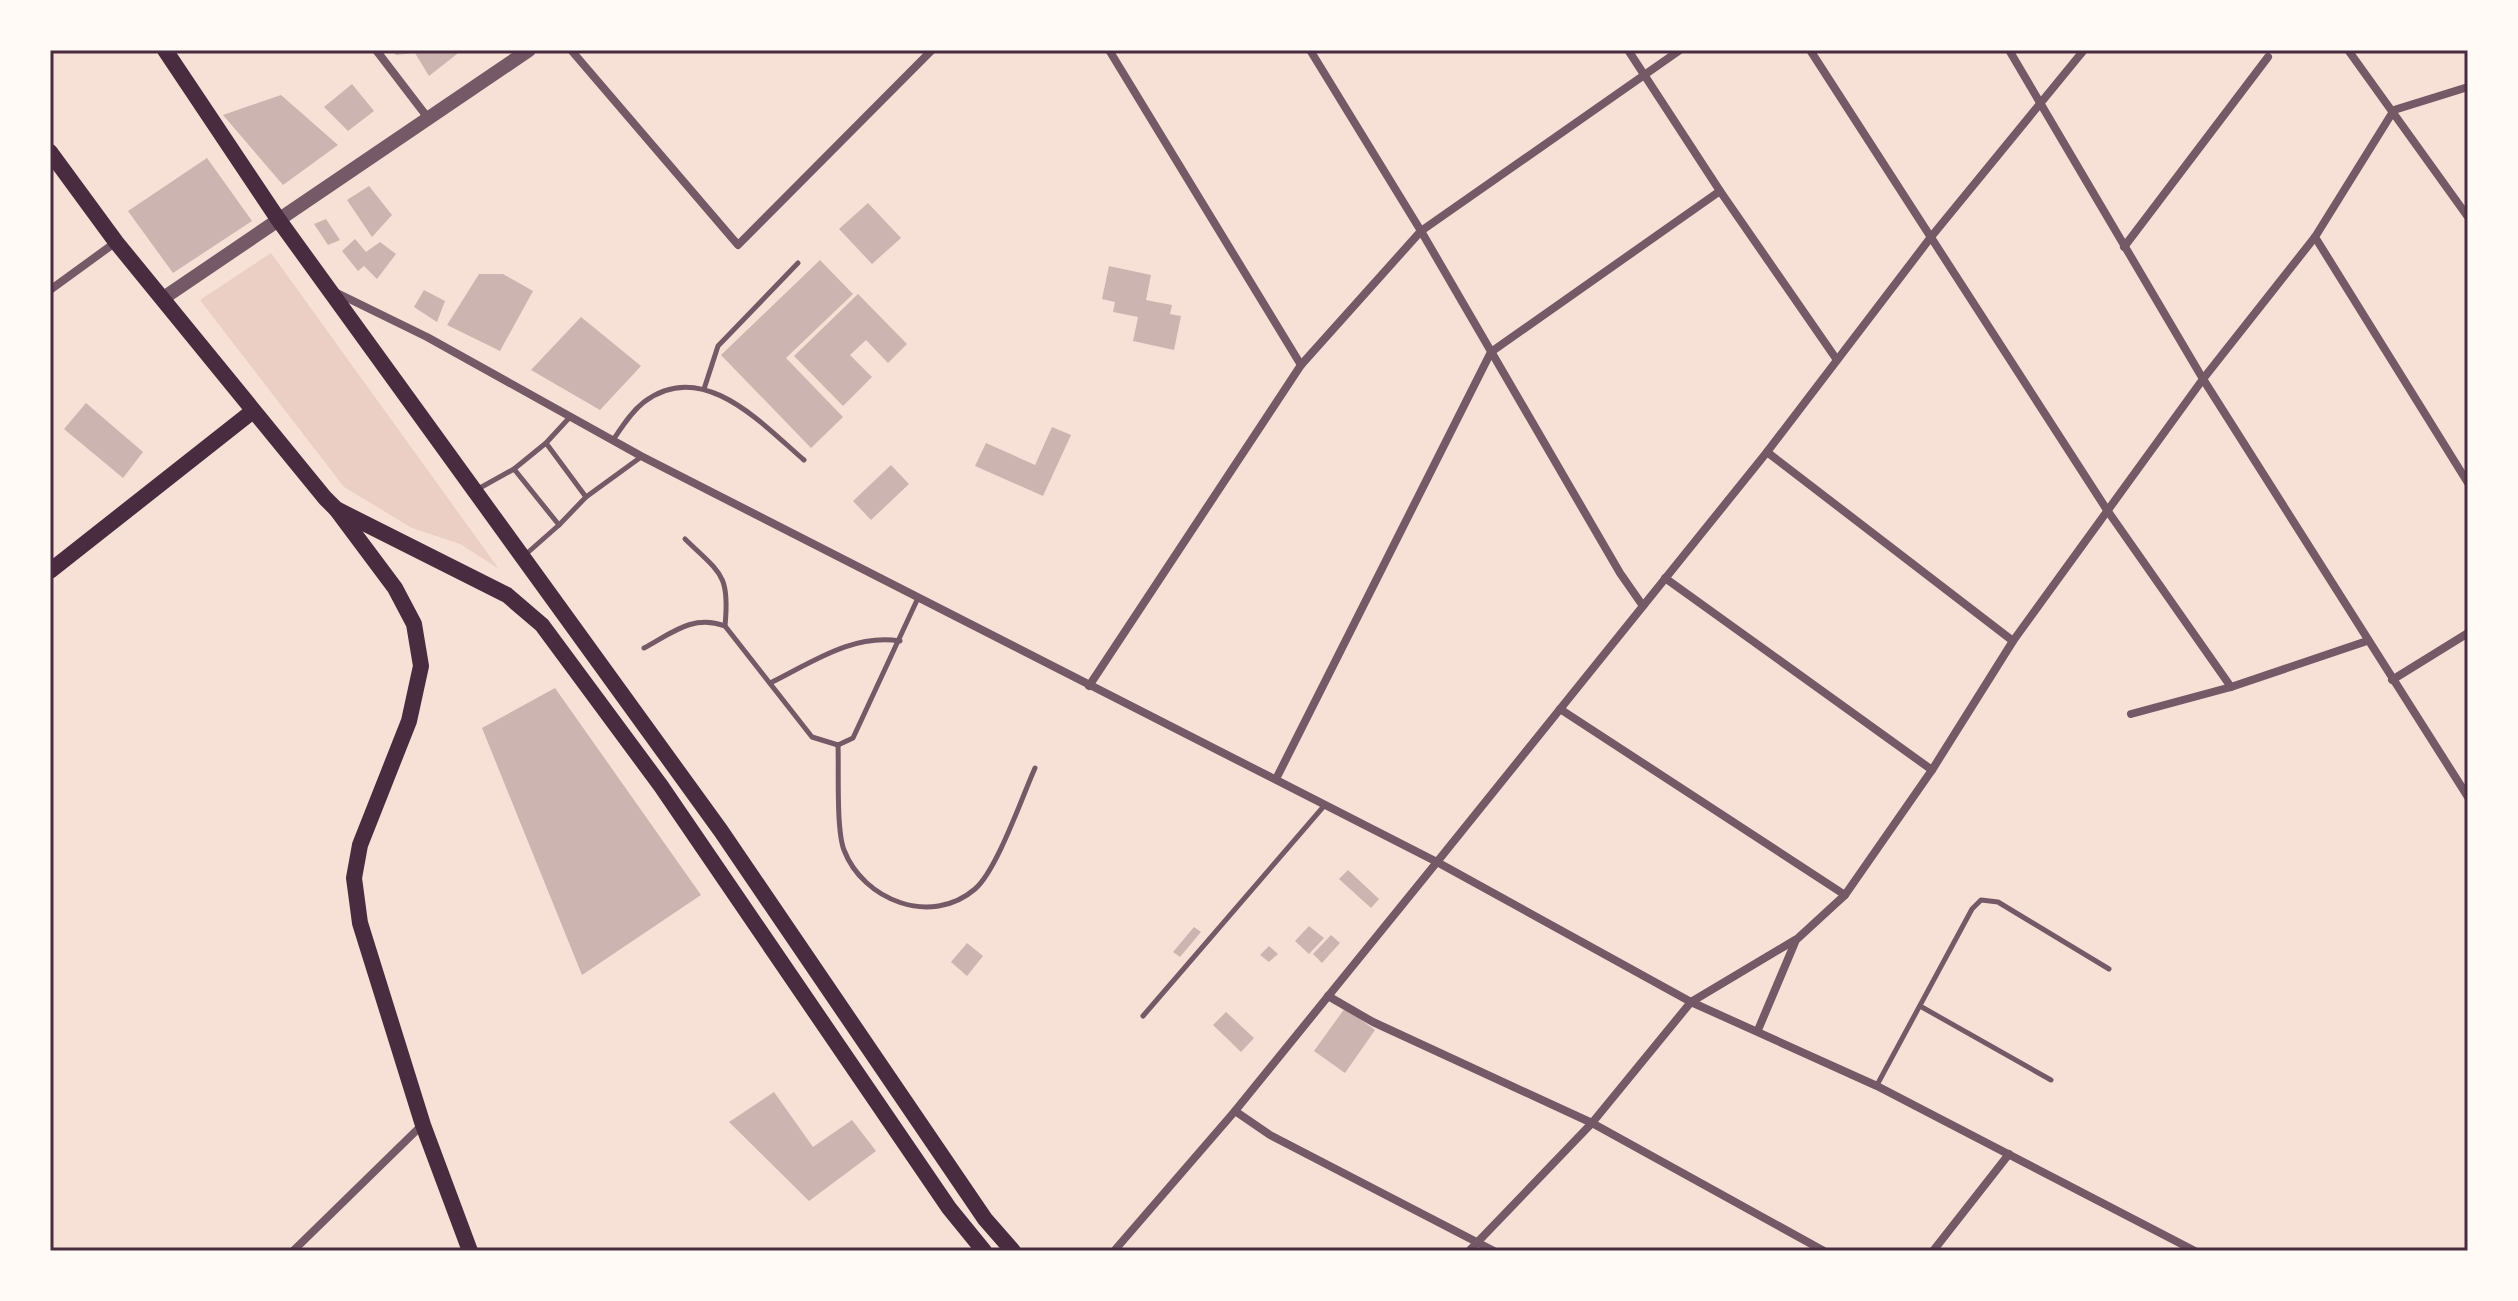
<svg xmlns="http://www.w3.org/2000/svg" width="2518" height="1301" font-family="Mulish,sans-serif">
<rect width="100%" height="100%" fill="#f7e1d7"/>
<polygon fill="#ebcfc5" points="271,253 499,569 460,544 412,528 344,487 200,300"/>
<g fill="#ccb4b1">
<polygon points="391,50 462,50 429,76 415,53 396,55"/>
<polygon points="352,84 374,111 348,131 324,107"/>
<polygon points="281,95 338,145 283,185 223,115"/>
<polygon points="207,158 252,221 173,273 128,211"/>
<polygon points="369,186 392,215 372,237 347,200"/>
<polygon points="868,203 901,238 872,264 839,229"/>
<polygon points="326,219 340,240 328,245 314,224"/>
<polygon points="355,239 366,252 380,242 396,254 377,279 364,266 358,271 342,251"/>
<polygon points="820,260 853,294 786,358 843,417 811,448 721,355"/>
<polygon points="1109,266 1151,275 1146,300 1172,305 1170,314 1181,316 1174,350 1133,341 1138,317 1113,312 1115,302 1102,299"/>
<polygon points="479,274 503,274 533,291 500,351 447,325"/>
<polygon points="424,290 445,301 437,322 414,307"/>
<polygon points="858,294 907,344 888,363 866,340 850,355 872,377 843,406 794,356"/>
<polygon points="581,317 641,366 600,410 531,370"/>
<polygon points="86,403 143,452 123,478 64,429"/>
<polygon points="1052,427 1071,435 1043,496 975,466 986,443 1035,465"/>
<polygon points="891,465 909,484 871,520 853,501"/>
<polygon points="555,688 701,895 582,975 482,728"/>
<polygon points="1348,870 1379,899 1371,908 1339,879"/>
<polygon points="1309,926 1324,938 1309,954 1295,941"/>
<polygon points="1194,927 1201,932 1180,957 1173,952"/>
<polygon points="1331,935 1340,943 1322,963 1313,954"/>
<polygon points="967,943 983,956 967,976 951,962"/>
<polygon points="1269,946 1278,954 1269,962 1260,955"/>
<polygon points="1345,1008 1375,1030 1345,1073 1314,1051"/>
<polygon points="1226,1012 1254,1038 1241,1052 1213,1025"/>
<polygon points="774,1092 813,1147 852,1120 876,1151 809,1201 729,1122"/>
</g>
<g fill="none" stroke-linecap="round" stroke-linejoin="round">
<g stroke="#755966" stroke-width="5">
<polyline points="704,389 718,346 798,263"/>
<polyline points="570,417 546,443 586,497 641,457"/>
<path d="M 613,440 C 622,427 631,412 644,402 C 703,357 763,425 804,460"/>
<polyline points="514,469 546,443"/>
<polyline points="478,489 514,469 559,525 525,555"/>
<polyline points="559,525 586,497"/>
<path d="M 685,539 C 721,574 730,574 725,626"/>
<path d="M 644,648 C 672,633 693,614 725,626 L 812,737 L 838,745 L 853,738 L 918,598"/>
<path d="M 770,683 C 811,663 853,633 900,641"/>
<path d="M 838,745 C 839,770 836,829 844,850 C 863,900 931,927 975,889 C 997,870 1022,797 1035,768"/>
<polyline points="1920,1006 2051,1080"/>
<polyline points="1143,1016 1324,806"/>
<polyline points="1877,1085 1972,909 1981,900 1998,902 2109,969"/>
</g>
<g stroke="#755966" stroke-width="8">
<polyline points="376,50 428,118"/>
<polyline points="571,50 738,245 932,50"/>
<polyline points="1109,50 1301,365"/>
<polyline points="1310,50 1421,231 1620,573 1643,606"/>
<polyline points="1628,50 1720,191 1837,360"/>
<polyline points="1810,50 2107,510 2231,687"/>
<polyline points="2009,50 2203,379 2468,797"/>
<polyline points="2348,50 2468,217"/>
<polyline points="2315,237 2468,483"/>
<polyline points="2124,247 2268,57"/>
<polyline points="50,290 116,242"/>
<polyline points="337,293 427,337 641,456 1437,862 1691,1002 1877,1086 2195,1251"/>
<polyline points="1767,452 2013,641"/>
<polyline points="1665,578 1932,770"/>
<polyline points="2392,680 2468,633"/>
<polyline points="1089,686 1301,365 1421,231 1680,50"/>
<polyline points="1560,709 1845,895"/>
<polyline points="2131,714 2231,687 2367,641"/>
<polyline points="1276,779 1491,352 1720,191"/>
<polyline points="1328,996 1373,1022 1592,1123 1824,1251"/>
<polyline points="1758,1030 1796,940 1845,895 1932,770 2013,641 2203,379 2315,237 2394,110 2468,87"/>
<polyline points="1235,1111 1270,1135 1494,1251"/>
<polyline points="293,1251 422,1125"/>
<polyline points="1114,1251 1235,1111 1437,862 1767,452 1931,237 2084,50"/>
<polyline points="1469,1251 1592,1123 1691,1002 1795,940"/>
<polyline points="1933,1251 2009,1154"/>
</g>
<polyline stroke="#755966" stroke-width="14" points="162,299 529,50"/>
<g stroke="#4a2c40" stroke-width="16">
<polyline points="336,509 395,588 414,624 421,666 409,721 360,845 354,878 360,923 423,1125 470,1251"/>
<polyline points="50,571 253,411"/>
</g>
<g stroke="#4a2c40" stroke-width="16">
<polyline points="165,50 278,219 721,831 985,1219 1013,1251"/>
<polyline points="50,152 116,242 325,498 336,509 507,595 542,625 661,786 949,1208 984,1251"/>
</g>
</g>
<rect width="2518" height="1301" fill="none" stroke="#fffaf5" stroke-width="104"/>
<rect x="52" y="52" width="2414" height="1197" fill="none" stroke="#4a2c40" stroke-width="3"/>
</svg>
